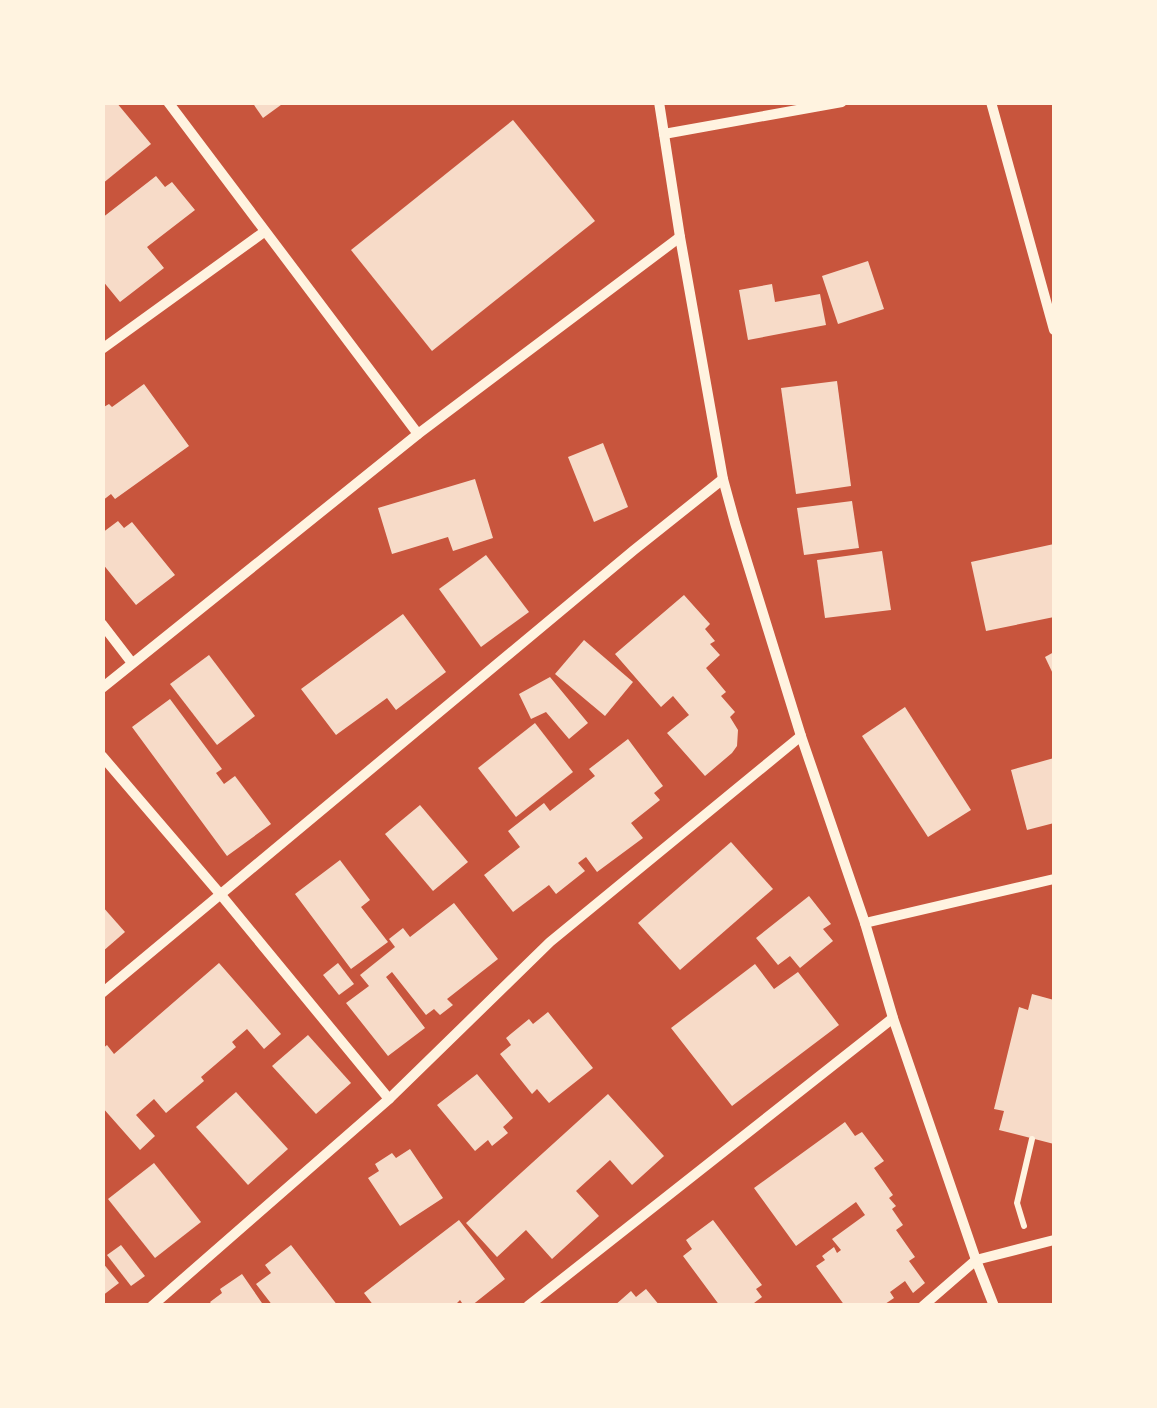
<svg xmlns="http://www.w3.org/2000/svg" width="1157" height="1408" font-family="Merriweather,serif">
<rect width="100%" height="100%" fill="#c8553d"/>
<g fill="#f7dbc8">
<polygon points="102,102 116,102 151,144 102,184"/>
<polygon points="252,102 285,102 263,118"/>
<polygon points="513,120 595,221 432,351 351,250"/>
<polygon points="156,176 165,187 172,182 195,210 147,247 164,268 120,302 102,280 102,218"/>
<polygon points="868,261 884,309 838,324 822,276"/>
<polygon points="772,284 775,302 820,294 826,325 748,340 739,290"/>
<polygon points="837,381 851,486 796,494 781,388"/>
<polygon points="144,384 189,446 115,499 111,494 102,501 102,408 109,404 112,407"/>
<polygon points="603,443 628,507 594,522 568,457"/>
<polygon points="475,479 493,538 453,551 448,537 392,554 378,508"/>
<polygon points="852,501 859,548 804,555 797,508"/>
<polygon points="118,521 124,528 132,522 175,575 136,605 102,563 102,545 105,543 102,533"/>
<polygon points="1054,544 1054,617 986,631 971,562"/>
<polygon points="882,551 891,610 825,618 817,560"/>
<polygon points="486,555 529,612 481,647 439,589"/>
<polygon points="684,595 710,624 705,629 715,641 710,644 720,655 706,668 726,692 721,696 735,712 730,717 738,730 737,746 732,753 705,776 667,733 689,715 673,696 661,707 615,654"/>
<polygon points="403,614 446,672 396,710 387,698 336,735 301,689"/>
<polygon points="584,640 633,682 605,716 555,674"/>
<polygon points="1054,652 1054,676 1045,657"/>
<polygon points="209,655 255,716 217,745 170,684"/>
<polygon points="550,677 588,723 569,739 546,712 531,719 519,694"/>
<polygon points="170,699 222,769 216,773 224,784 235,776 271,824 227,856 132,727"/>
<polygon points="905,707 971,810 928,837 862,736"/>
<polygon points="535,723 573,772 516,817 478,768"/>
<polygon points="628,739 663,786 654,793 660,800 631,823 643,838 597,872 586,857 578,863 585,871 556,894 549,885 513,912 484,875 520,847 508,831 544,803 550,811 595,776 589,769"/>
<polygon points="1054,758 1054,823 1027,830 1011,770"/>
<polygon points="420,805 468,862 433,891 385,834"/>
<polygon points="731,842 773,889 680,970 638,923"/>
<polygon points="340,860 370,900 361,907 388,942 351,969 295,894"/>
<polygon points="809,896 831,924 823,929 833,941 800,968 790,956 778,965 756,938"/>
<polygon points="454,903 498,959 447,999 453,1005 440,1015 434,1009 426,1015 392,972 386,977 425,1028 388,1056 346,1003 369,986 360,975 395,947 389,939 403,928 410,937"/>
<polygon points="102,906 125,932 102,952"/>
<polygon points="219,963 281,1034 264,1049 247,1029 232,1042 236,1047 201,1077 204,1081 166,1113 154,1099 136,1115 155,1136 140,1150 102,1107 102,1049 107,1045 114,1054"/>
<polygon points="338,963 354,984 339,995 323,975"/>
<polygon points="755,964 774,989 798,972 839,1025 732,1106 671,1028"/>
<polygon points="1032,994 1054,1000 1054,1144 999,1130 1004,1111 994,1109 1019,1007 1028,1010"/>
<polygon points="548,1012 593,1068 549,1103 537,1089 532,1094 500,1054 511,1045 506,1038 529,1019 533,1024"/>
<polygon points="308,1035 351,1083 316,1114 272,1066"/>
<polygon points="477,1074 513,1118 503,1127 508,1133 492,1146 488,1140 475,1151 437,1105"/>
<polygon points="236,1092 288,1149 248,1185 196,1127"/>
<polygon points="608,1094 664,1156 632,1185 610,1160 576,1191 599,1216 552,1259 526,1230 497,1257 466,1223"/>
<polygon points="845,1122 855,1136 862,1132 884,1161 874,1168 893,1195 889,1198 896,1206 892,1209 903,1225 896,1230 915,1257 909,1261 925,1283 913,1293 905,1281 890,1292 894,1298 882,1306 845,1306 816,1266 825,1260 822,1256 834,1247 837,1253 841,1250 832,1239 865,1215 856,1202 796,1246 754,1188"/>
<polygon points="410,1149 443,1198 400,1226 368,1178 379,1171 375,1164 392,1153 396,1158"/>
<polygon points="154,1163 201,1222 155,1258 108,1199"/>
<polygon points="459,1220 505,1279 471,1306 464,1306 460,1300 454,1306 374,1306 364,1293"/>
<polygon points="713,1220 762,1285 756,1289 762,1297 750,1306 720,1306 683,1256 692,1249 686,1240"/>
<polygon points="121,1245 145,1276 131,1286 107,1255"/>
<polygon points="291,1245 338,1306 273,1306 256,1284 271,1273 265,1265"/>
<polygon points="102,1262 119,1283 102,1296"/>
<polygon points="242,1274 264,1306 213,1306 210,1302 222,1293 220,1289"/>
<polygon points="646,1289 660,1306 614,1306 631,1291 636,1297"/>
</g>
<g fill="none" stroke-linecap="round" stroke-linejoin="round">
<polyline stroke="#fff3e0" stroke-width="6" points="1024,1226 1017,1203 1032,1139"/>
<g stroke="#fff3e0" stroke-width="10">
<polyline points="168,102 418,434"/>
<polyline points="659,102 680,237 723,479 735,523 801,736 865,923 893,1018 976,1260 994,1306"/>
<polyline points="991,102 1054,330"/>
<polyline points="664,134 842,102"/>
<polyline points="102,349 264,232"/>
<polyline points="102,624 132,663"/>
<polyline points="102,688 418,434 680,237"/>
<polyline points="102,756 221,895 389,1099"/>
<polyline points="865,923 1054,879"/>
<polyline points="102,993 634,550 723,479"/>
<polyline points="152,1306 389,1099 550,942 801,736"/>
<polyline points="528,1306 893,1018"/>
<polyline points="923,1306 976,1260 1054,1240"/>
</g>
</g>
<rect width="1157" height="1408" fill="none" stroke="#fff3e0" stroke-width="210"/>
</svg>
